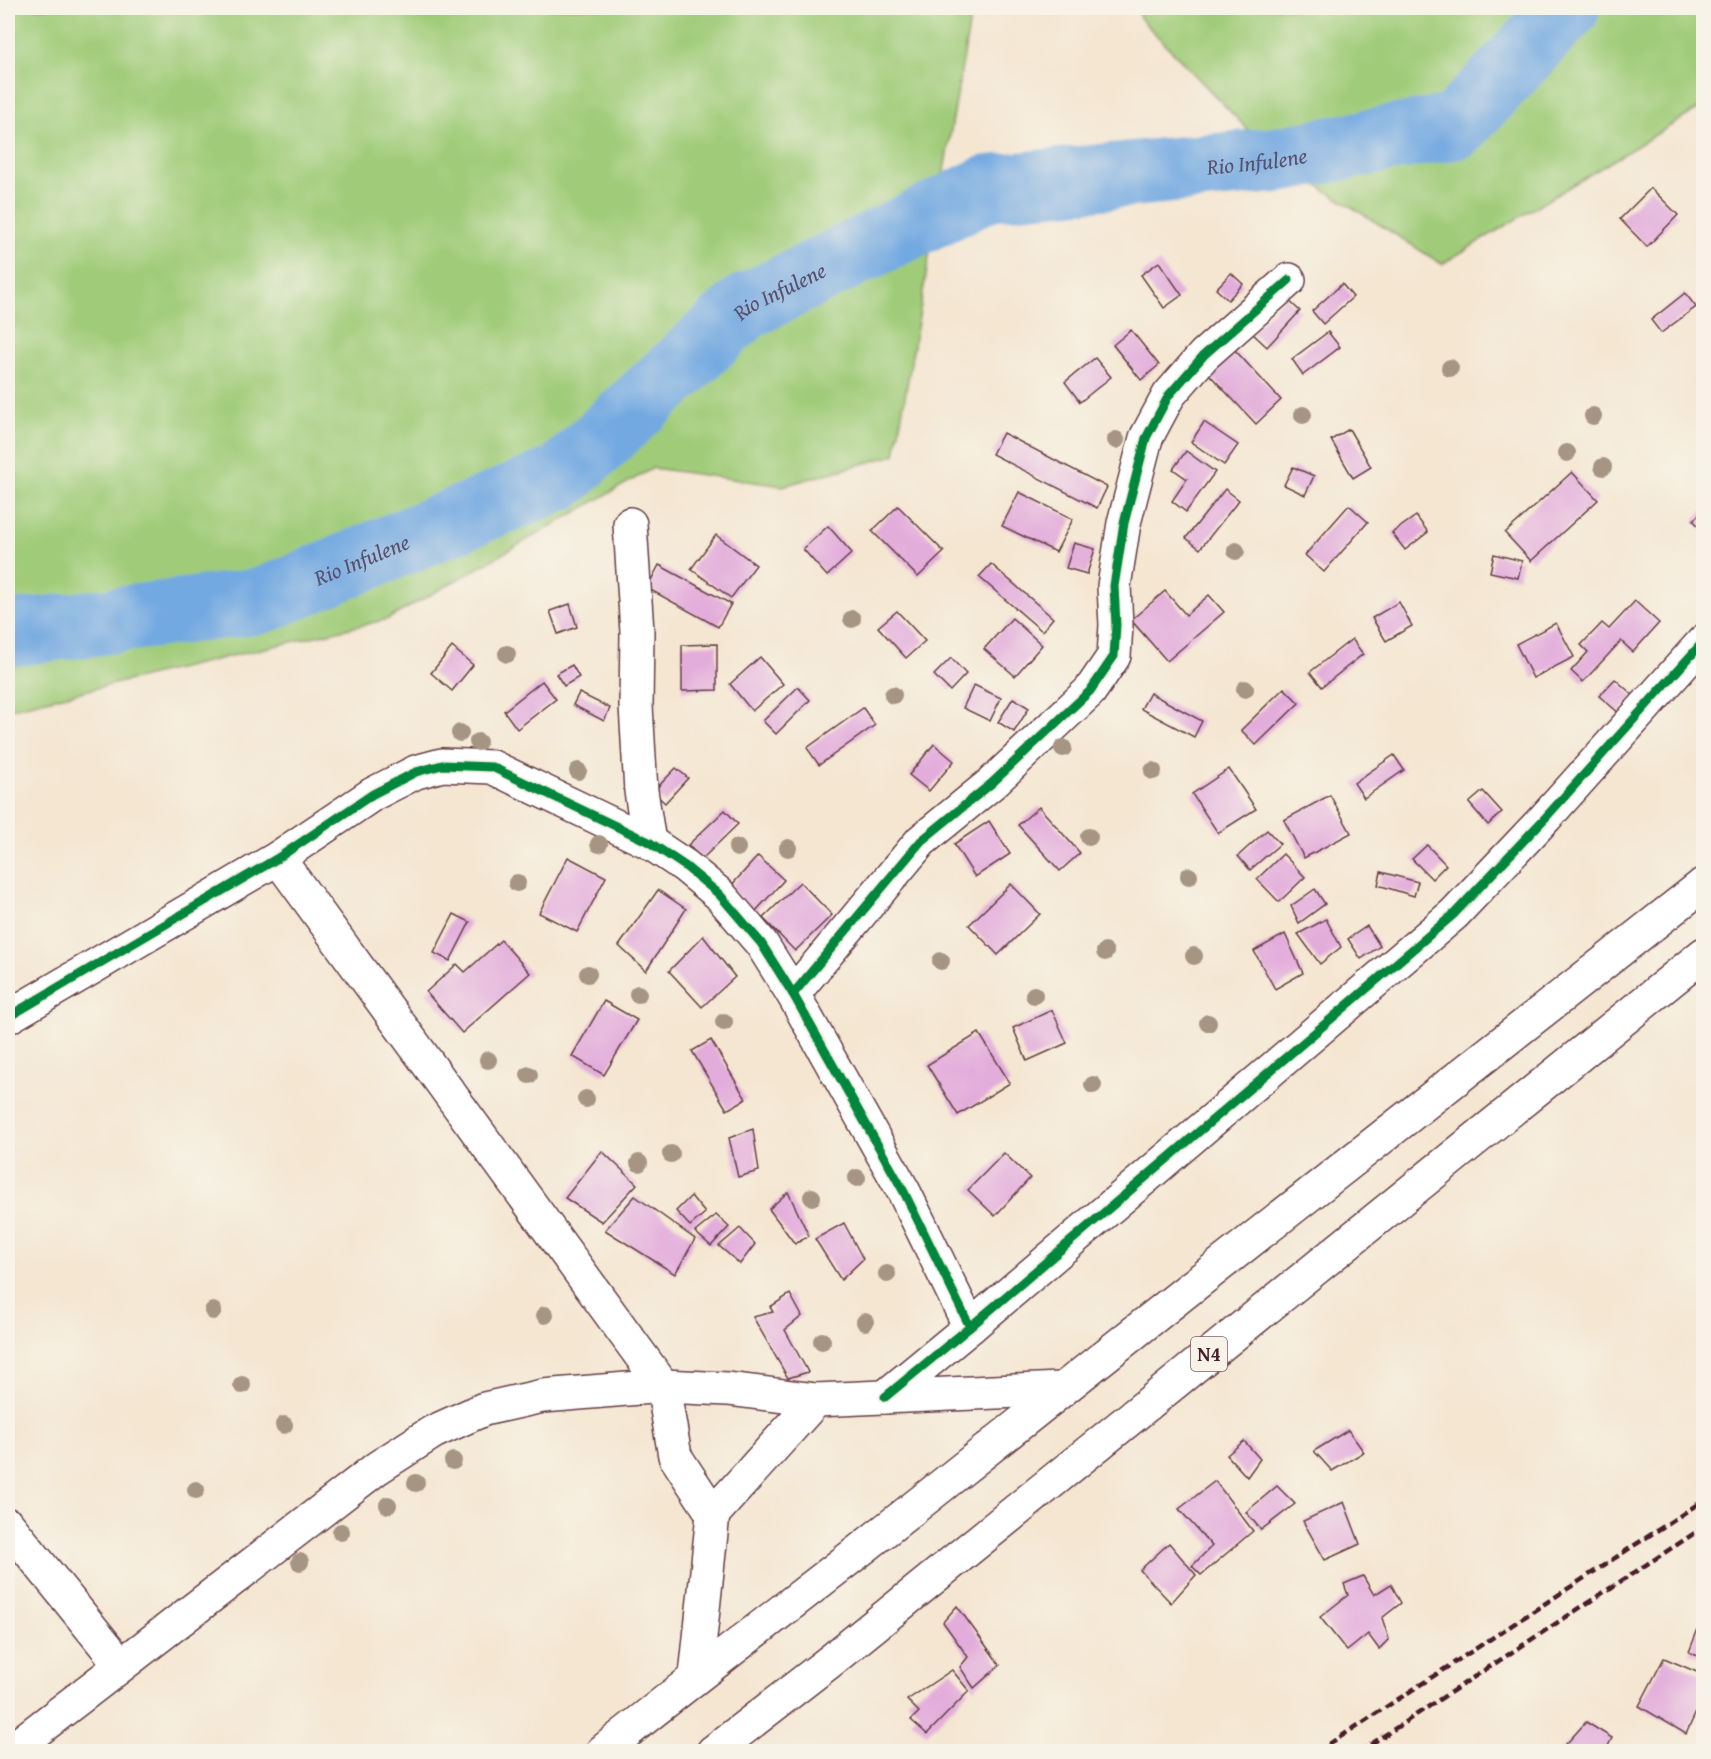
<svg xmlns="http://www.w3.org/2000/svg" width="1711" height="1759" font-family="'Gentium Book Plus',serif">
<rect width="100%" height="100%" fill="#f7f3e8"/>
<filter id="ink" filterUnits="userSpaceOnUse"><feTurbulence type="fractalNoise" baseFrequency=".0167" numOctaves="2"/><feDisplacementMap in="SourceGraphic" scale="12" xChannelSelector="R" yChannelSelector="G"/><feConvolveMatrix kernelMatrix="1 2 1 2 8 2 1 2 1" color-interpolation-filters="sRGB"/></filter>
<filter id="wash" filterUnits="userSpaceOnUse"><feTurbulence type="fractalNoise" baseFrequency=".008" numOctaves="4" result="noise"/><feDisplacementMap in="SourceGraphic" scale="24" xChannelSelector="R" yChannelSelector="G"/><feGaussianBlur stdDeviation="1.35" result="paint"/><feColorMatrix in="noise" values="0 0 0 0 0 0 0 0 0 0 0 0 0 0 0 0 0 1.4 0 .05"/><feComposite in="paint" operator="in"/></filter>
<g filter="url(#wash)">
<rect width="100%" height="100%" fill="#f4e6d1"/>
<g fill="#a0cc79" stroke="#757652" stroke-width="1.5">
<polygon points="8,8 972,8 895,455 783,486 653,468 388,619 8,709"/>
<polygon points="1136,8 1703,8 1703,106 1442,264 1277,160 1141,19"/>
</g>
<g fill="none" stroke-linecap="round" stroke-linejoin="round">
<path stroke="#73a9e1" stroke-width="66" id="s1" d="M 8,634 L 261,601 L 561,477 L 745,307 L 988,188 L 1277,160 L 1456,126 L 1567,8"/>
</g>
<g id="blocks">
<g fill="#e3addb">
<polygon points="1651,188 1678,215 1647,247 1620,219"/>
<polygon points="1159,262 1182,295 1164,308 1141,275"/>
<polygon points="1231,273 1243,284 1228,300 1216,289"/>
<polygon points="1342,284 1353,297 1323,324 1312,311"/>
<polygon points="1685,293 1696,307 1661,333 1651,320"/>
<polygon points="1285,297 1300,311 1267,347 1252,333"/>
<polygon points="1131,330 1159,365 1141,380 1113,345"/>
<polygon points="1328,332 1340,347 1303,375 1292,359"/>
<polygon points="1233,348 1281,400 1256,424 1207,372"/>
<polygon points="1095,358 1111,377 1080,402 1065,382"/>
<polygon points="1204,422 1238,445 1224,465 1191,442"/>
<polygon points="1349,429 1371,467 1353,478 1331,440"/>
<polygon points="1003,433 1107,487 1097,508 992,454"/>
<polygon points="1186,451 1215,472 1186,512 1172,501 1187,479 1173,469"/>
<polygon points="1293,467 1314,476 1305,495 1284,485"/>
<polygon points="1572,472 1598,500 1531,561 1505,533"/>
<polygon points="1225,489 1239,500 1200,549 1186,538"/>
<polygon points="1019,492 1073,519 1056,552 1002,526"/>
<polygon points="1349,505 1368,522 1324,572 1305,555"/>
<polygon points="898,506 944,552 918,577 872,531"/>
<polygon points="1704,510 1704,532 1693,520"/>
<polygon points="1416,516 1428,532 1405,550 1392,533"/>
<polygon points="828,526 852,553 827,576 803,549"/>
<polygon points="716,535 756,565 731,598 691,569"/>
<polygon points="1074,543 1095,549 1087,574 1066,568"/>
<polygon points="1494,554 1522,561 1518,578 1490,572"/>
<polygon points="991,564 1053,618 1042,631 979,577"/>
<polygon points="659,565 731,604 718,627 647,588"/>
<polygon points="1165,591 1186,615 1209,595 1224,612 1167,661 1131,620"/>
<polygon points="1635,601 1659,623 1633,652 1621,641 1583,682 1571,671 1588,652 1581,645 1602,623 1609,629"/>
<polygon points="1399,602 1412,626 1386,641 1372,618"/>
<polygon points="570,604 577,627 558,634 550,611"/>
<polygon points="897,611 925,641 906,658 878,627"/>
<polygon points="1012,618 1042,645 1015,676 984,649"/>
<polygon points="1556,623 1574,657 1533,678 1516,644"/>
<polygon points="1352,639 1363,654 1322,687 1310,672"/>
<polygon points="717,644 717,690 682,691 682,645"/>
<polygon points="452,647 473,665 452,691 431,673"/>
<polygon points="760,657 783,684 752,711 730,684"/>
<polygon points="951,658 966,674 950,691 934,675"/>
<polygon points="572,665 579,677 564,686 556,674"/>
<polygon points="1615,679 1634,696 1619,713 1599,696"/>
<polygon points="542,681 556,699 517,729 504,711"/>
<polygon points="974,685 1001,698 990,721 963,708"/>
<polygon points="798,687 810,700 776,734 763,721"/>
<polygon points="1284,688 1299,703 1256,745 1241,730"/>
<polygon points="579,693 610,708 604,721 573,705"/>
<polygon points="1150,693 1202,721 1194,737 1141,709"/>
<polygon points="1013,698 1029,708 1014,732 998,722"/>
<polygon points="863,708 875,725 819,765 807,748"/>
<polygon points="934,744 954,761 929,791 909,775"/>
<polygon points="1394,755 1404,770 1364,798 1354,783"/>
<polygon points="676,768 688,778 665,803 653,792"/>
<polygon points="1229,769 1256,809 1218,833 1192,794"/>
<polygon points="1483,791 1502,812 1488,825 1469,803"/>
<polygon points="1330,795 1351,833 1304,858 1284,820"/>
<polygon points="1039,807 1080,853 1060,871 1018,825"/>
<polygon points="725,810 738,824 702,859 688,845"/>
<polygon points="989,821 1010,854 975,877 954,844"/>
<polygon points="1267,830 1280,844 1250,870 1238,856"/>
<polygon points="1427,845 1446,865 1432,879 1412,859"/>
<polygon points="1283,854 1305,877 1279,902 1257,879"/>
<polygon points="758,856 784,880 755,912 729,888"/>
<polygon points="568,857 606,877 577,932 539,913"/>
<polygon points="1381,872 1418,882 1414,896 1378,885"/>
<polygon points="800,882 832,915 795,951 763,918"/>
<polygon points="1011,884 1040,914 998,955 969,925"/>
<polygon points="1315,889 1325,904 1299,923 1291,906"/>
<polygon points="658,890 686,909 646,971 619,946"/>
<polygon points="454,914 470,922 450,961 434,953"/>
<polygon points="1326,919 1341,947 1320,964 1298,934"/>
<polygon points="1367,926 1380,946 1361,959 1348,939"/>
<polygon points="1285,934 1303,973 1275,989 1254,951"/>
<polygon points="703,936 735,977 702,1007 669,971"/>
<polygon points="501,940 530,973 462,1033 426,992 457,964 465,972"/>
<polygon points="604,1001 637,1020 604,1075 572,1056"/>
<polygon points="1052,1010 1067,1043 1027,1061 1013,1028"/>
<polygon points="979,1033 1010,1083 958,1115 927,1065"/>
<polygon points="711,1040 746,1099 727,1110 692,1051"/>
<polygon points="753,1129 759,1171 738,1177 729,1138"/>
<polygon points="602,1151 637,1184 602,1222 565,1198"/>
<polygon points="1004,1153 1030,1178 995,1216 968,1190"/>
<polygon points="788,1192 809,1236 795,1244 769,1209"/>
<polygon points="635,1196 695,1239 675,1274 605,1230"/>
<polygon points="691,1196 705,1213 690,1226 676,1211"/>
<polygon points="716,1215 729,1227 711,1246 695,1232"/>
<polygon points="844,1223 863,1259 841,1280 815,1239"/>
<polygon points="740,1228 755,1244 740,1264 719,1246"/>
<polygon points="790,1294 802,1316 785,1330 808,1372 788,1378 753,1317 773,1312 770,1307"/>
<polygon points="1348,1430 1364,1452 1332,1471 1314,1451"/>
<polygon points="1244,1441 1260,1459 1247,1477 1227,1455"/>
<polygon points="1215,1481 1253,1531 1201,1575 1192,1566 1212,1546 1179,1509"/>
<polygon points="1277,1486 1295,1504 1261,1530 1246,1512"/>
<polygon points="1344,1502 1360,1544 1325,1560 1303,1521"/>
<polygon points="1169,1543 1196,1575 1171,1603 1140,1570"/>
<polygon points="1363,1576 1374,1595 1391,1584 1401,1603 1382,1618 1389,1639 1379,1649 1368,1634 1347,1651 1320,1617 1348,1595 1344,1584"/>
<polygon points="957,1606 1000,1665 974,1688 960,1667 968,1657 943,1622"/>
<polygon points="1698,1629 1704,1631 1704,1659 1689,1652"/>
<polygon points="1664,1658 1704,1675 1704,1695 1686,1734 1639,1706"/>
<polygon points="952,1670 969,1691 927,1734 911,1720 919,1712 907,1700"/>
<polygon points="1586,1722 1612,1738 1605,1752 1559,1752"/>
</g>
</g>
</g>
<g filter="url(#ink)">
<use href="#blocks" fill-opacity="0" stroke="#643d44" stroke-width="1.5"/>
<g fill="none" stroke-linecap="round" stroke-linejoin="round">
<g stroke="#643d44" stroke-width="36">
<g id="minor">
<polyline points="630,524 637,632 636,706 641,791 649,842"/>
<polyline points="278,858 663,1386 675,1456 713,1514"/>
<polyline points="793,994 921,841 992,783 1090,691 1114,656 1116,625 1114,586 1124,523 1146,438 1169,395 1204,355 1289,280"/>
<polyline points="8,1017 278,858 373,794 416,772 442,765 492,767 649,842 685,866 719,894 761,943 793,994 904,1192 970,1327"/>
<polyline points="885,1397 970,1327 1454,914 1546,817 1704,641"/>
<polyline points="8,1525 121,1665"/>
<polyline points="696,1676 713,1514 816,1400"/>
<polyline points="9,1752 377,1468 433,1432 484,1409 543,1396 663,1386 728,1389 816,1400 1061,1389"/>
</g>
</g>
<g stroke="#643d44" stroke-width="36">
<g id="highway">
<path d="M 602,1752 C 712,1663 825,1579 935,1491 C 1190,1287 1447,1086 1704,884"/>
<polyline points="713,1752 833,1659 1704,954"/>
</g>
</g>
<use href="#minor" stroke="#fff" stroke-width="33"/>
<use href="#highway" stroke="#fff" stroke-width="33"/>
<g stroke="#4a1f2b" stroke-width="4.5" stroke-dasharray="9 4.5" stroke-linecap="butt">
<polyline points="1317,1752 1704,1500"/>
<polyline points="1359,1752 1704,1527"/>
</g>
<g stroke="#f7f3e8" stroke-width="13">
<g id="cycleway">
<polyline points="793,994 921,841 992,783 1090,691 1114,656 1116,625 1114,586 1124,523 1146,438 1169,395 1204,355 1289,280"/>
<polyline points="8,1017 278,858 373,794 416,772 442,765 492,767 649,842 685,866 719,894 761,943 793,994 904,1192 970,1327"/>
<polyline points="885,1397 970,1327 1454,914 1546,817 1704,641"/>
</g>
</g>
<use href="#cycleway" stroke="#00873e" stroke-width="9"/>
</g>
<g fill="#a59582">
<circle cx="1450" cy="368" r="9"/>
<circle cx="1303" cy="415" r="9"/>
<circle cx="1593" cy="416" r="9"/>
<circle cx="1116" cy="440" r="9"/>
<circle cx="1567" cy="453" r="9"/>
<circle cx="1603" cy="467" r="9"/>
<circle cx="1236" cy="551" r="9"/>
<circle cx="852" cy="619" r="9"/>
<circle cx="507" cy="654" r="9"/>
<circle cx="1245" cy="689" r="9"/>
<circle cx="893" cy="695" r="9"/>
<circle cx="460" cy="733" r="9"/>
<circle cx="478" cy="742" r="9"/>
<circle cx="1063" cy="748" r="9"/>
<circle cx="578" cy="771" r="9"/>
<circle cx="1153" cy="771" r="9"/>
<circle cx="1089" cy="837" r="9"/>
<circle cx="599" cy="844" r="9"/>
<circle cx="737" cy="848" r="9"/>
<circle cx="788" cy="848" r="9"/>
<circle cx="1189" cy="876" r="9"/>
<circle cx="517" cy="883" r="9"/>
<circle cx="1105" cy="952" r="9"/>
<circle cx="1194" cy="956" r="9"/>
<circle cx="941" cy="961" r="9"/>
<circle cx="588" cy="974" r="9"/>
<circle cx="638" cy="994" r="9"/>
<circle cx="1034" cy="995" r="9"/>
<circle cx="724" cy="1022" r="9"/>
<circle cx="1208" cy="1023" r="9"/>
<circle cx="488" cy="1060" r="9"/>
<circle cx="529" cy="1075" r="9"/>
<circle cx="1093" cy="1085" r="9"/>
<circle cx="586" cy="1099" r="9"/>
<circle cx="671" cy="1154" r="9"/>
<circle cx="639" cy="1163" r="9"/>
<circle cx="857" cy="1178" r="9"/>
<circle cx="812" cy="1197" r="9"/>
<circle cx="887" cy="1274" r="9"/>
<circle cx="213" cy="1311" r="9"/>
<circle cx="545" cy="1315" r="9"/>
<circle cx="865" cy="1322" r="9"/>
<circle cx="822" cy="1341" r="9"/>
<circle cx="242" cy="1385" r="9"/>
<circle cx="284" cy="1425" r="9"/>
<circle cx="453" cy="1461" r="9"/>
<circle cx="416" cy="1483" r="9"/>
<circle cx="196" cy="1490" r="9"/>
<circle cx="388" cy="1505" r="9"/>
<circle cx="341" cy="1532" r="9"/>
<circle cx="300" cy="1562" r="9"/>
</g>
</g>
<g text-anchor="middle" stroke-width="6" stroke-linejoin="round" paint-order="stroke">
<rect fill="#f7f3e8" stroke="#7e5f64" stroke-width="1.5" x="1191" y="1337" width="36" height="34" rx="4.5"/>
<g font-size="20" font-weight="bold" fill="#4a1f2b">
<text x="1209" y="1361">N4</text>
</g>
<g font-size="22" font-style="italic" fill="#584f6b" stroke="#f7f3e8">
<text dy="8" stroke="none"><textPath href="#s1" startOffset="1371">Rio Infulene</textPath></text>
<text dy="8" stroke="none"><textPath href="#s1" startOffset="868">Rio Infulene</textPath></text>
<text dy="8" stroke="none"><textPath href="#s1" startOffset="364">Rio Infulene</textPath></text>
</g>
</g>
<rect width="1711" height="1759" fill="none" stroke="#f7f3e8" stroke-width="30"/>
</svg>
